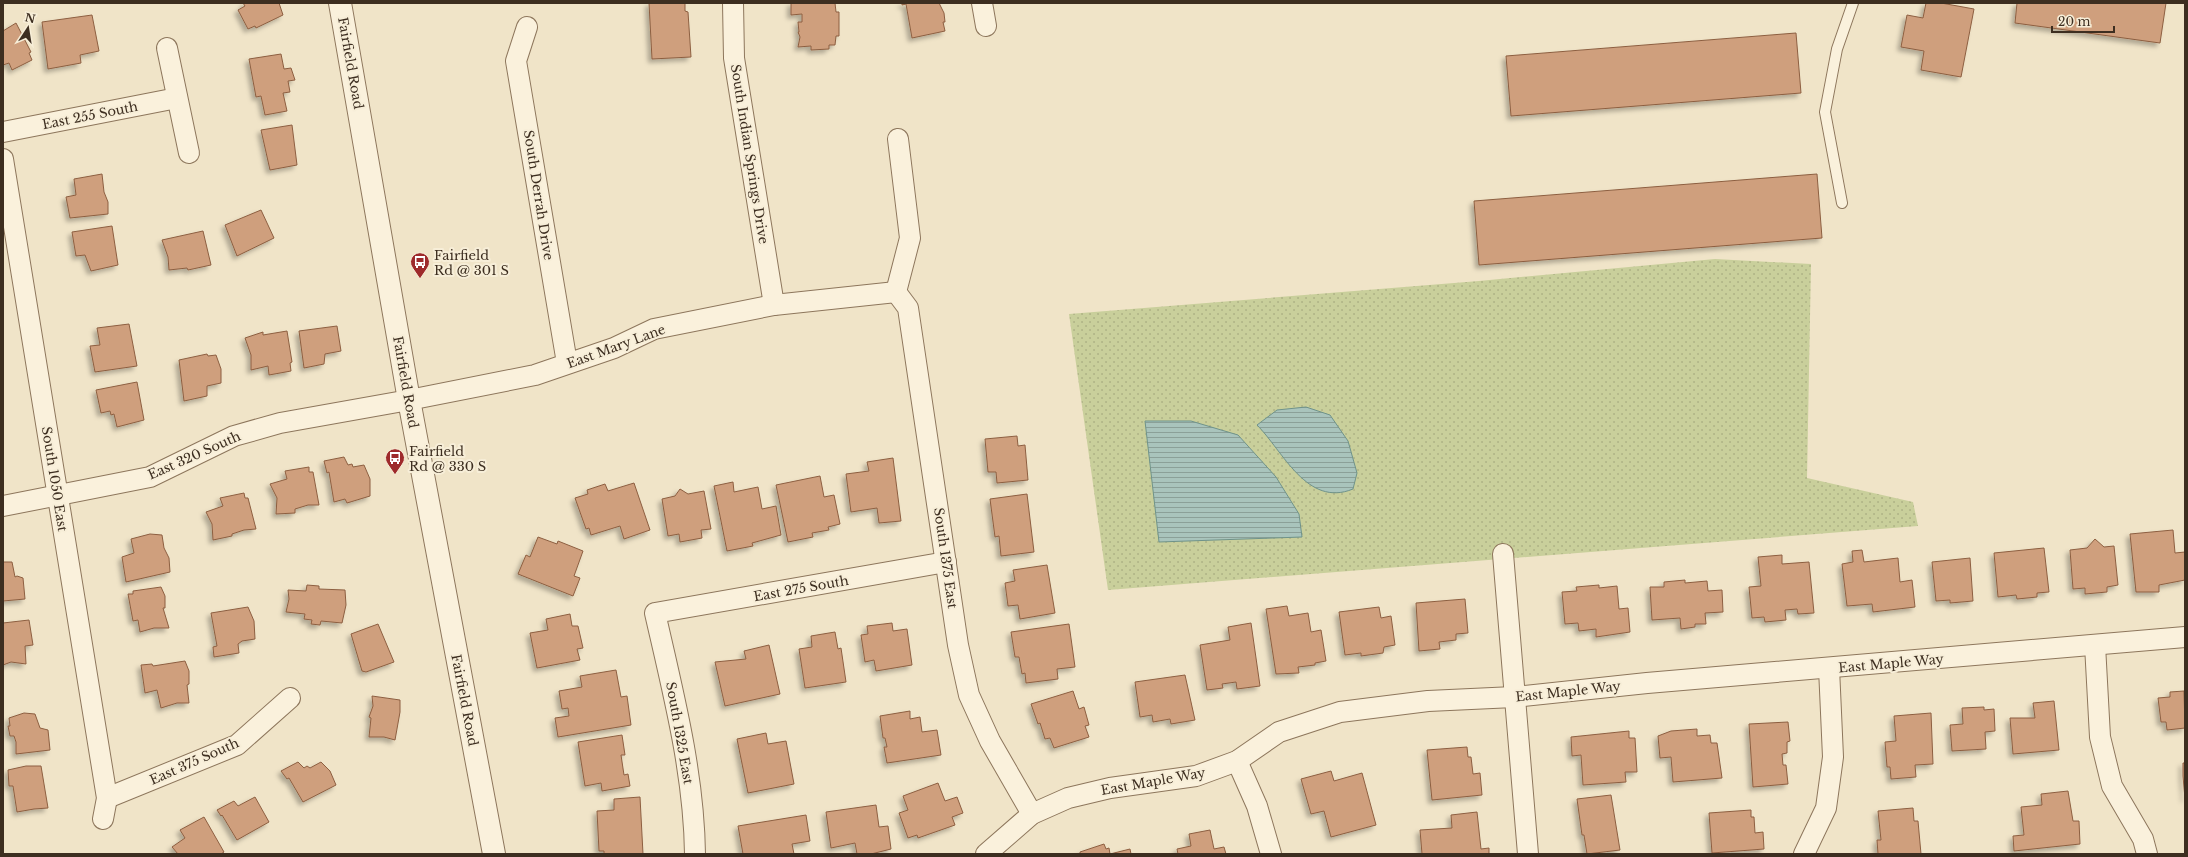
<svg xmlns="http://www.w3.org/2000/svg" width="2188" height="857" font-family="'Libre Baskerville',serif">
<defs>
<pattern id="grass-dots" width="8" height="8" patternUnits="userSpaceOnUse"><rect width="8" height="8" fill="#c9cf9b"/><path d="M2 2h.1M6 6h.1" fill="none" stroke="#aeb285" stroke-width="1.8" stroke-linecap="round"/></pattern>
<pattern id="water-rules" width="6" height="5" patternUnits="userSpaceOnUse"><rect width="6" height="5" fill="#a9c4bc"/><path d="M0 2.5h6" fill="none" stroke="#8ba098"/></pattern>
<filter id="shadow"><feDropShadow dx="-3.5" dy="3.5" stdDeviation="2" flood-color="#0004"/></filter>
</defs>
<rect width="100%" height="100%" fill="#f0e4c8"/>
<polygon fill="url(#grass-dots)" points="1715,259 1811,264 1807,478 1913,502 1918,526 1108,590 1069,314 1479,281"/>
<g fill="url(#water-rules)" stroke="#6f938a">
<path d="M 1306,407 L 1330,415 L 1348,441 L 1357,473 L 1353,489 C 1307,508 1283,451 1257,425 L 1277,410 Z"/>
<polygon points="1145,421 1191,421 1238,435 1276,477 1299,514 1302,537 1159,542"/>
</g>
<g fill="#cf9f7d" stroke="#8d5f41" filter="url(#shadow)">
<polygon points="243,3 279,3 283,15 256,28 255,26 248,29 238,10 245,6"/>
<polygon points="649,3 685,3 685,11 688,12 691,57 652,59"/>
<polygon points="791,3 835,3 836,12 839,12 839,36 836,36 835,45 829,45 829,49 811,50 811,46 798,47 800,37 798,32 799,32 798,22 802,22 802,14 791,15"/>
<polygon points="902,3 939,3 944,13 945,22 943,22 945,31 912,38 906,4 902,5"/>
<polygon points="1926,3 1941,3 1974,9 1961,77 1921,70 1924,51 1901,47 1907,15 1923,18"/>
<polygon points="2017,3 2166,3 2160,43 2015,23"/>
<polygon points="92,15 99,51 80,55 81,63 48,69 42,22"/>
<polygon points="16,23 31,52 29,53 32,60 12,70 9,63 3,65 3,31"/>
<polygon points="1796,33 1801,93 1511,116 1506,56"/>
<polygon points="281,54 284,69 291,68 295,80 288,81 290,92 283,93 287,111 265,115 261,96 256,97 249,59"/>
<polygon points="292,125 297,165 270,170 261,130"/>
<polygon points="102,174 104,192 108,202 108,214 70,218 66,197 76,195 74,179"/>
<polygon points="1817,174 1822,238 1479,265 1474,201"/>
<polygon points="261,210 274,238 237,256 225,225"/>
<polygon points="112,226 118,265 91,271 85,255 76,256 72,232"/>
<polygon points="203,231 211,265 188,270 187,268 169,270 168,257 162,240"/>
<polygon points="129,324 137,366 95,372 90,346 100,345 97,328"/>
<polygon points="337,326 341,351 325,354 324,364 304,368 299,331"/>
<polygon points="287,331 292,362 290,363 291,371 269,375 268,366 251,370 251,355 245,338 263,332 263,335"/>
<polygon points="207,354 208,356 216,355 221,369 221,383 207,386 207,396 184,401 179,360"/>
<polygon points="137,382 144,420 117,427 114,414 111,415 110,411 101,413 96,390"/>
<polygon points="1017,436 1018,446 1025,445 1028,480 997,483 996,472 988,472 985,439"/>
<polygon points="344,457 348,465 352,464 353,467 364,465 370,479 370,496 347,503 345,499 334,502 329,472 327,473 324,461"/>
<polygon points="893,458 901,521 879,523 877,508 851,512 846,474 869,471 867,462"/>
<polygon points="309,467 309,472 313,472 319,505 308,505 295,509 295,513 276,514 277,498 270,484 287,479 285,471"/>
<polygon points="820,476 824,497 834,495 840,524 828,527 829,530 812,533 813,537 788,542 776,485"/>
<polygon points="733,482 734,492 758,487 762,509 776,506 781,535 752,543 753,546 727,551 714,486"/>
<polygon points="634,483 650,530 624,539 620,526 591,535 589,528 586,529 575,498 588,494 587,490 605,484 608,491"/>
<polygon points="680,489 688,494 704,491 711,529 701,530 702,538 680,542 679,534 668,536 662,499 675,496"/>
<polygon points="244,493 245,498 248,498 256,529 244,530 232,534 232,536 213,540 212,524 206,512 223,506 220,498"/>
<polygon points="1027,494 1034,552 1001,556 999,536 995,537 990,499"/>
<polygon points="2173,530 2175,553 2185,552 2185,580 2159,585 2159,592 2136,592 2130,534"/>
<polygon points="150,534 162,535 164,548 169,558 170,572 126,582 122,557 134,553 131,539"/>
<polygon points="538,537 557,544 558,541 583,551 574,576 580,578 573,596 518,574 526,555 530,557"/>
<polygon points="2095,539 2104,547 2114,546 2118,585 2107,587 2107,592 2085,594 2085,588 2073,589 2070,550 2087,548"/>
<polygon points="2044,548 2049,592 2037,593 2037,597 2017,599 2016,595 1998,597 1994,553"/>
<polygon points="1862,550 1864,562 1898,558 1900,582 1912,580 1915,607 1873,612 1872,604 1847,606 1842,564 1853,562 1852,551"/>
<polygon points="1782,555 1782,564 1809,562 1814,613 1798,614 1797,609 1785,610 1786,620 1765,622 1764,617 1752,618 1749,587 1761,586 1758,557"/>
<polygon points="1970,558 1973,601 1950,603 1950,600 1936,601 1932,562"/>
<polygon points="3,562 12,562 15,577 17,576 23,578 25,599 3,601"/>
<polygon points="1047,565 1055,613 1020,619 1018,605 1008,606 1005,583 1015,581 1013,570"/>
<polygon points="1685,580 1685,583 1707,581 1708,591 1722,590 1723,612 1705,613 1706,624 1695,624 1695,627 1681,629 1680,618 1652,620 1650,587 1664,587 1664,582"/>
<polygon points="307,585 319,586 319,589 345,590 346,605 342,623 321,621 320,625 311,624 312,620 304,619 305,614 286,612 289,599 288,590 306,591"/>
<polygon points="1599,585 1599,588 1617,586 1619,609 1628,608 1630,632 1596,637 1596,629 1579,631 1578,623 1565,624 1562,592 1577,591 1576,587"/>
<polygon points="161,587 165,596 165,608 163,608 169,628 154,628 140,632 138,620 133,621 128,594 133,594 133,591"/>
<polygon points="1465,599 1468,633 1456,634 1456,640 1439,642 1440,649 1419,651 1416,603"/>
<polygon points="1287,606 1289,616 1308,613 1311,632 1321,630 1326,661 1315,663 1315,665 1298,667 1299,673 1276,674 1266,609"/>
<polygon points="248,607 254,621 255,639 242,641 238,644 239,653 214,657 213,647 217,646 211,613"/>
<polygon points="1379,607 1381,618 1391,616 1395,645 1384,647 1383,653 1361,656 1361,653 1345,655 1339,612"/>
<polygon points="570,614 572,626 578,626 583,648 577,649 580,660 537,668 530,633 548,630 546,619"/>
<polygon points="29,620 33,645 25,646 26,664 11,662 3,665 3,623"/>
<polygon points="892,623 893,631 907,629 912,665 876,671 874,660 865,662 861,635 868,634 867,626"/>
<polygon points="1251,623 1260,686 1237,689 1236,682 1222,684 1223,688 1207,690 1200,645 1230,640 1228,627"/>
<polygon points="378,624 394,662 366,672 362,671 351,634"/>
<polygon points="1069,624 1075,667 1057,669 1058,679 1026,683 1025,673 1022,674 1019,657 1015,657 1011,632"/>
<polygon points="835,632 838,649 841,648 846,682 805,688 799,649 812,647 811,636"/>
<polygon points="769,645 780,694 725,706 715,662 746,659 744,651"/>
<polygon points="185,661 189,671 189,684 187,685 189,703 177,703 161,708 157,690 145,693 141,665 152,664 153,666"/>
<polygon points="616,670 621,697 627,696 631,725 558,737 555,718 569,716 568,708 562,709 559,691 582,687 580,676"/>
<polygon points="1185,675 1195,720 1171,724 1170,719 1153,722 1152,715 1140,717 1135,682"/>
<polygon points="1073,691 1079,709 1084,707 1089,725 1085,726 1089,737 1054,748 1050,738 1045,739 1040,723 1038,724 1031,704"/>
<polygon points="2184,691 2185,728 2167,730 2166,722 2161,722 2158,698 2170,697 2170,692"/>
<polygon points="372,696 400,700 400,712 395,740 384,737 369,737 371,718 369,717 373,706"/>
<polygon points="2054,701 2059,750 2013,754 2010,718 2035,718 2033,703"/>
<polygon points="1984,707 1984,710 1994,709 1995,731 1985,732 1986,749 1952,751 1950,725 1963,724 1962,708"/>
<polygon points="910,711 910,719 920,717 922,732 937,730 941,755 887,763 884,747 887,747 885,738 883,738 880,716"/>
<polygon points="24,713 35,714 40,728 48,730 50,750 16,754 16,742 14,736 10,736 8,726 10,726 9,718"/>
<polygon points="1931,713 1933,764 1915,765 1916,777 1891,779 1890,767 1887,767 1885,742 1896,741 1894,716"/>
<polygon points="1788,722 1790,741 1787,742 1787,753 1782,754 1783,765 1786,765 1788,784 1753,787 1749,724"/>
<polygon points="1697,729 1697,736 1710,735 1711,743 1717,743 1722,778 1673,782 1671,757 1660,758 1658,736 1671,731"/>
<polygon points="1629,731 1629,738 1635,738 1637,772 1625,772 1626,782 1583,785 1581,755 1572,756 1571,737"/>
<polygon points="766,733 768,744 786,741 794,784 748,793 737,739"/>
<polygon points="622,735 625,755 621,755 624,775 628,774 630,786 602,791 601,783 585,786 578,742"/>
<polygon points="1467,747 1468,757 1471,757 1473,774 1480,773 1482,795 1432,800 1427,750"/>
<polygon points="298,762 304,768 307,766 310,768 321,762 330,771 336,785 303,802 289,778 287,779 281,771"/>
<polygon points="2183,763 2185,763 2185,799 2183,776"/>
<polygon points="26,766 41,766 48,808 34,809 17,812 13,786 9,786 8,770"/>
<polygon points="1331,771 1334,781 1362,773 1376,825 1331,837 1324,811 1311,814 1301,779"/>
<polygon points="938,783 945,801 957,797 963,813 952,817 955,825 918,838 917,835 908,838 899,813 908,810 903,796"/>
<polygon points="2068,791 2073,821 2079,821 2080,844 2014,851 2013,836 2024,835 2021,807 2042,805 2041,794"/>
<polygon points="1611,795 1620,850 1587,854 1584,835 1582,835 1577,799"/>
<polygon points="255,797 269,822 237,840 222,815 221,816 217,810 234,801 238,806"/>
<polygon points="640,797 643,854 604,854 604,851 599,851 597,811 614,810 614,799"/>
<polygon points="876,805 879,827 888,826 891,849 871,854 857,854 855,843 831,848 826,812"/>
<polygon points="1913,808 1914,821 1918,821 1921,854 1878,854 1877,840 1881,840 1878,811"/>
<polygon points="1751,810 1751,817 1754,817 1755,833 1763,832 1764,849 1712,853 1709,813"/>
<polygon points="1477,812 1481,849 1489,848 1489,854 1422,854 1420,830 1452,828 1451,815"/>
<polygon points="806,815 810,841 792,844 794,854 743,854 738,826"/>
<polygon points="204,817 224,852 221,854 178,854 172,847 185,838 180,830"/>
<polygon points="1210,830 1214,849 1224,847 1226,854 1178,854 1177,849 1191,846 1189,834"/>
<polygon points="1104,844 1106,849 1109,848 1110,854 1130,849 1131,854 1080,854 1080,852"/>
</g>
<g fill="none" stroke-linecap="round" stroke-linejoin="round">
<g stroke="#8d765c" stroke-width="12">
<polyline id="service" points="1842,203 1825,112 1837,49 1853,3"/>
</g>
<g stroke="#8d765c" stroke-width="22">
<g id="minor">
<polyline points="733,3 734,58 774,305"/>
<polyline points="982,3 986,26"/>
<polyline points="527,27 516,61 567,363"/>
<polyline points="167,48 189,153"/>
<polyline points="3,132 177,98"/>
<polyline points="3,159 107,798 103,819"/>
<polyline points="896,292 908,308 958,645 969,695 990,741 1032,814"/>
<polyline points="896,292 910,238 898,139"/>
<polyline points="3,506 150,477 234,436 280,423 409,400 535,375 614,348 654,329 774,305 896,292"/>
<polyline points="1503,554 1528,854"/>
<polyline points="2095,645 2100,737 2112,786 2143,839 2147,854"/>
<polyline points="1237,761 1257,806 1271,854"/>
<polyline points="107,798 237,745 290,698"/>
<path d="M 695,854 C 694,773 673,692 655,613 L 946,562"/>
<polyline points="986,854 1032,814 1068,798 1110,788 1196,776 1237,761 1279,732 1340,712 1428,701 1514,697 1647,683 2185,637"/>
<polyline points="1804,854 1826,808 1833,757 1829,668"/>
</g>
</g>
<g stroke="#8d765c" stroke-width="24">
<polyline id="tertiary" points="340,3 409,400 494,854"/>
</g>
<use href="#service" stroke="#faf1dc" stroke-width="10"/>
<use href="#minor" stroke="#faf1dc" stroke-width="20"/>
<use href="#tertiary" stroke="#faf1dc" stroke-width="22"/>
</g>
<defs>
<g id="bus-pin" transform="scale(1)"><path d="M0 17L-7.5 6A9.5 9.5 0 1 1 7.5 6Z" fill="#9e2a2b" stroke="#f7eed8"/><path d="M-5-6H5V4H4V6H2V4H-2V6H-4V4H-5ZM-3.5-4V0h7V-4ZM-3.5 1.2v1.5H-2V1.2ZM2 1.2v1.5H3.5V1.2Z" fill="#fff"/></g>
</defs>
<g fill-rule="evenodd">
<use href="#bus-pin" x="420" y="262"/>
<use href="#bus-pin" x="395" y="458"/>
</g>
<g text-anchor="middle" stroke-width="4" stroke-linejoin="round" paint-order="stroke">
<g font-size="13" fill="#3d2e20" stroke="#f7eed8">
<text transform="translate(351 63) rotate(80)" y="5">Fairfield Road</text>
<text transform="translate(90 115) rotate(-11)" y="5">East 255 South</text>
<text transform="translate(750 154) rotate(81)" y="5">South Indian Springs Drive</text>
<text transform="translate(539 195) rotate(81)" y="5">South Derrah Drive</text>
<text transform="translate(616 346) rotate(-20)" y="5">East Mary Lane</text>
<text transform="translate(406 382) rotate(80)" y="5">Fairfield Road</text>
<text transform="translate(194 455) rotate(-24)" y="5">East 320 South</text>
<text transform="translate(55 479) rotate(81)" y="5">South 1050 East</text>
<text transform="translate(946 558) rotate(82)" y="5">South 1375 East</text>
<text transform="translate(801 588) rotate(-10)" y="5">East 275 South</text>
<text transform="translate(1891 663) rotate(-5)" y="5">East Maple Way</text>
<text transform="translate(1568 691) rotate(-6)" y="5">East Maple Way</text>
<text transform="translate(465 700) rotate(79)" y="5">Fairfield Road</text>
<text transform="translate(680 733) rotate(80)" y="5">South 1325 East</text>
<text transform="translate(194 761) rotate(-24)" y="5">East 375 South</text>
<text transform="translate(1153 781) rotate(-10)" y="5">East Maple Way</text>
</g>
<g font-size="13" fill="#3d2e20" stroke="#f7eed8" text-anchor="start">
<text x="434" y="260">Fairfield<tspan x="434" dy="15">Rd @ 301 S</tspan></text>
<text x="409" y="456">Fairfield<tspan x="409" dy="15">Rd @ 330 S</tspan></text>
</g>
</g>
<rect width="2188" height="857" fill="none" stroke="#3d2e20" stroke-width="8"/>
<g transform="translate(28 28) rotate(12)" stroke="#f7eed8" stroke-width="3" paint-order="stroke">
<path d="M0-3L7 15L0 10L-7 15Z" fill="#3d2e20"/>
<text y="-6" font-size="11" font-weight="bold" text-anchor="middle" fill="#3d2e20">N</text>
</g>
<path d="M2052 26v6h62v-6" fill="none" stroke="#3d2e20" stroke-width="2"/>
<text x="2058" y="26" font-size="12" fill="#3d2e20" stroke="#f7eed8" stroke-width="3" paint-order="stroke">20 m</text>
</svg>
